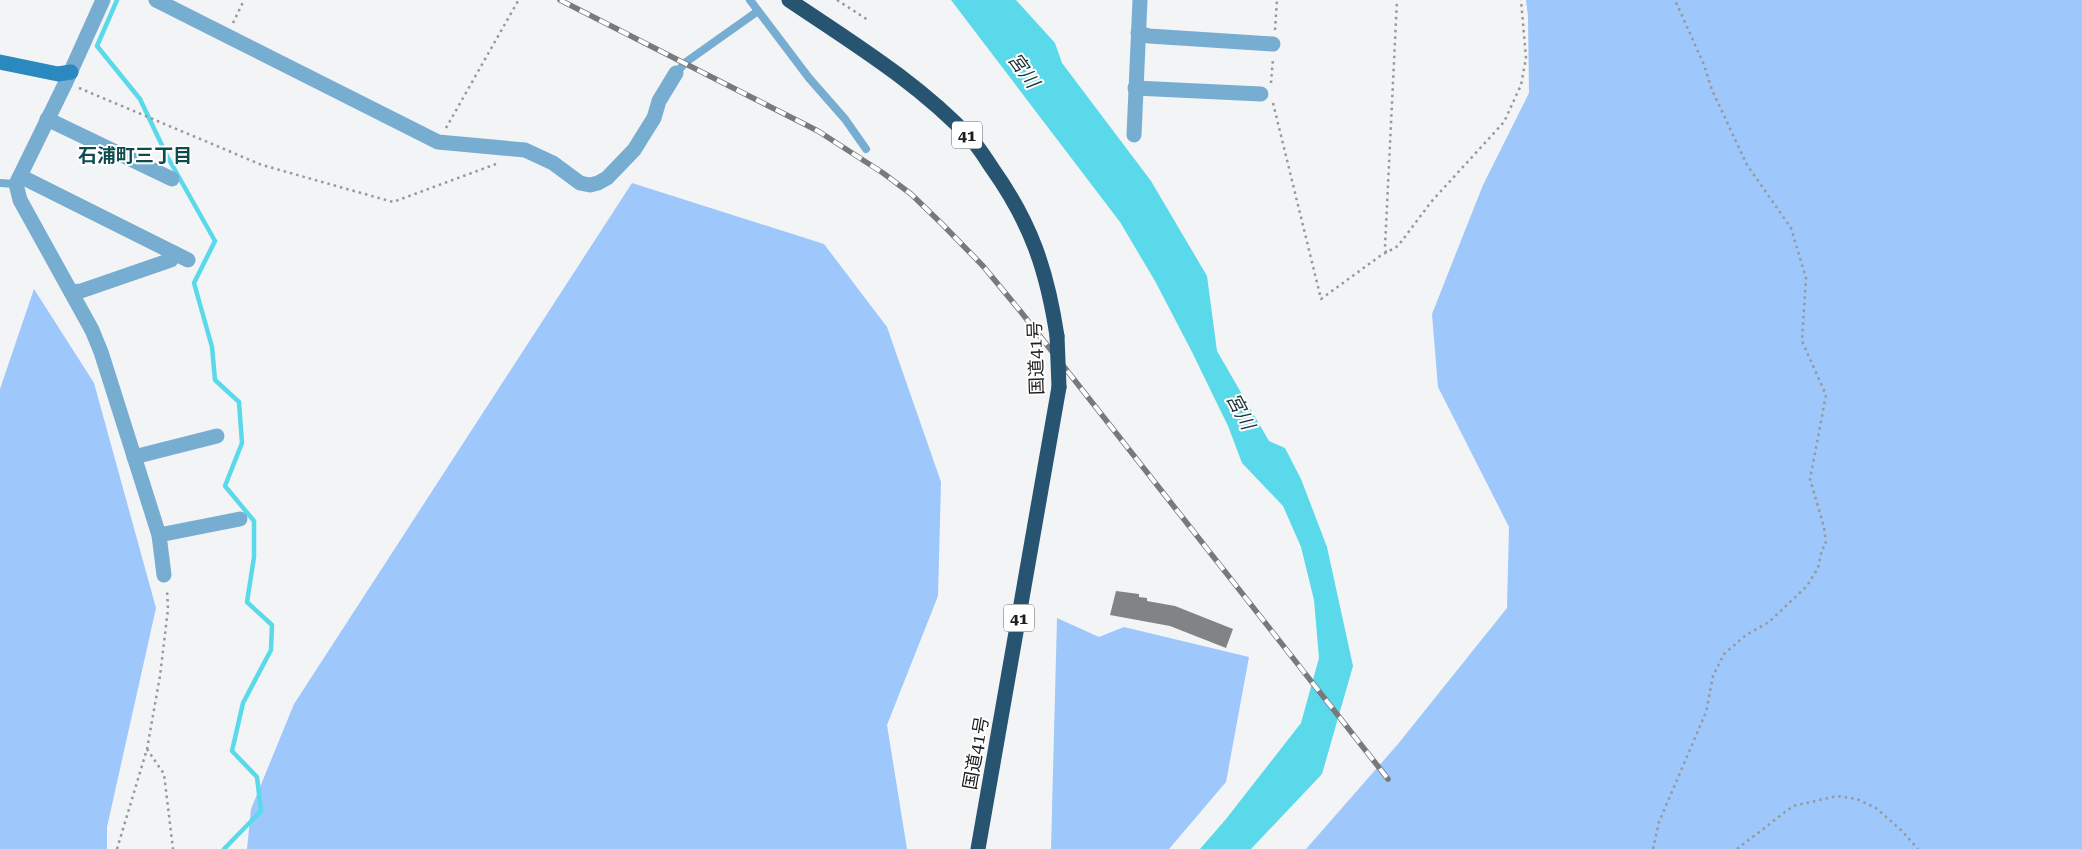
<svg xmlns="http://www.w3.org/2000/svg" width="2082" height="849" font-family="'Roboto Serif','Noto Sans JP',serif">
<rect width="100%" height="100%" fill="#f3f4f6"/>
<g fill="#9ec7fc">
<polygon points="1526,0 2082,0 2082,849 1306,849 1398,744 1507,608 1509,527 1438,387 1432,314 1483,185 1529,93 1528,16"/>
<polygon points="632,183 824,244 887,327 941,482 938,596 887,725 907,849 247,849 251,809 294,704"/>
<polygon points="34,289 94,383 156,608 107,827 107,849 0,849 0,389"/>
<polygon points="1057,618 1099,637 1124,627 1249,657 1226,782 1169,849 1051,849"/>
</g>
<polygon fill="#5ad9ea" points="951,0 1016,0 1055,43 1062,63 1151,181 1207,276 1217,351 1269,441 1285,448 1301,479 1327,547 1353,666 1322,774 1251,849 1200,849 1226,819 1301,723 1319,658 1314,600 1301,547 1283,506 1242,463 1228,426 1192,352 1155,281 1120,222"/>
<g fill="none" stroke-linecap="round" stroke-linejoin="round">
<polyline stroke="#5ad9ea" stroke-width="4.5" points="117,0 97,46 140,99 167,156 215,241 194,283 212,347 215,380 239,402 242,443 225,486 254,521 254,557 247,602 272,625 271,650 243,703 232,751 257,777 261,811 224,849"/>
</g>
<polygon fill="#828384" points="1116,591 1139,594 1139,597 1147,598 1147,601 1175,606 1233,629 1226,648 1170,626 1110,615"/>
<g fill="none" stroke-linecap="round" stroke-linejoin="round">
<g stroke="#97989a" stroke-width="2.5" stroke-dasharray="2.5 4" stroke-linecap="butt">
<polyline points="837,0 868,20"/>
<polyline points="233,23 244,0"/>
<polyline points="1275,30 1277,0"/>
<polyline points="1271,83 1273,58"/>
<polyline points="79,88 262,165 393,202 496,164"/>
<polyline points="1273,103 1321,299 1380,256 1398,246 1431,202 1504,122 1521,85 1526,58 1521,0"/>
<polyline points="446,128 518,1"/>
<polyline points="1386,253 1385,247 1397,0"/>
<polyline points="147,749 164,774 173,849"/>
<polyline points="117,849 147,749 160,676 168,609 167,589"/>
<polyline points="1653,849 1659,822 1706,712 1713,676 1724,654 1746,635 1769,622 1807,586 1818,568 1822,549 1826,545 1824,527 1810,479 1826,395 1802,341 1806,278 1791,228 1747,165 1712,90 1704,65 1675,0"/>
<polyline points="1737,849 1793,806 1837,796 1857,799 1876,808 1902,831 1918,849"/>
</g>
<g stroke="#78add2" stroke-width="8">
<polyline points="750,0 809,78 845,119 866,149"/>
<polyline points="676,73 686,62 758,11"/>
<polyline points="0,183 16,184"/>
</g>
<g stroke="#78add2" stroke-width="15">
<polyline points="103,0 66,82 16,184 20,200 92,330 101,352 159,535 164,575"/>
<polyline points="156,0 438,142 525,150 553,163 580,183 590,185 598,183 607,178 634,150 654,118 659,101 676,73"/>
<polyline points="1138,33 1149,36 1273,44"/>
<polyline points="1135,88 1261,94"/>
<polyline points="47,119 172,179"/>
<polyline points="1134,135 1140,0"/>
<polyline points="20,176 188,260"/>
<polyline points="71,292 81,291 171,260 174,253"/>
<polyline points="134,457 217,436"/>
<polyline points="159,535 240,519"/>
</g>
<polyline stroke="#2c89bf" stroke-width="15" points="0,62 58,74 71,72"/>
<g stroke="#275471" stroke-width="15">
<path d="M 789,0 C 853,43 920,84 972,140 C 980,149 986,159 992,168 C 1031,223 1047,270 1057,336"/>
<polyline points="978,849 1059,387"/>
</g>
<g stroke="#78797a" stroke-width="5.5">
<polyline id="rail" points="560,0 818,131 883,173 911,194 942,224 983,266 1021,312 1388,779"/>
</g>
<use href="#rail" stroke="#fff" stroke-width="4" stroke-dasharray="11" stroke-linecap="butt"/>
<polyline stroke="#275471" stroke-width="15" points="1057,336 1059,387"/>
</g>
<g text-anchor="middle" stroke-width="4" stroke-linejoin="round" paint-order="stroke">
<g fill="#fff" stroke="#616262" stroke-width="1">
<rect x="952" y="121.5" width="30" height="27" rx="4"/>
<rect x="1004" y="604.5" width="30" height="27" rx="4"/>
</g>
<g font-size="16" font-weight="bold" fill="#1d1e1e">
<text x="967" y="141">41</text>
<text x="1019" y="624">41</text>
</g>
<g font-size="18" fill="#1d1e1e" stroke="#fff">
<text transform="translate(1036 358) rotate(-92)" y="6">国道41号</text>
<text transform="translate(976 753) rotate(-80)" y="6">国道41号</text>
</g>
<g font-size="19" font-style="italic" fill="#21373b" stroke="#fff">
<text transform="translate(1024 70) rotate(54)" y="7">宮川</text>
<text transform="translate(1241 411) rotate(62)" y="7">宮川</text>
</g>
<g font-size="19" font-weight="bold" fill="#0c4c4f" stroke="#fff">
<text x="135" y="162">石浦町三丁目</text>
</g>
</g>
</svg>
